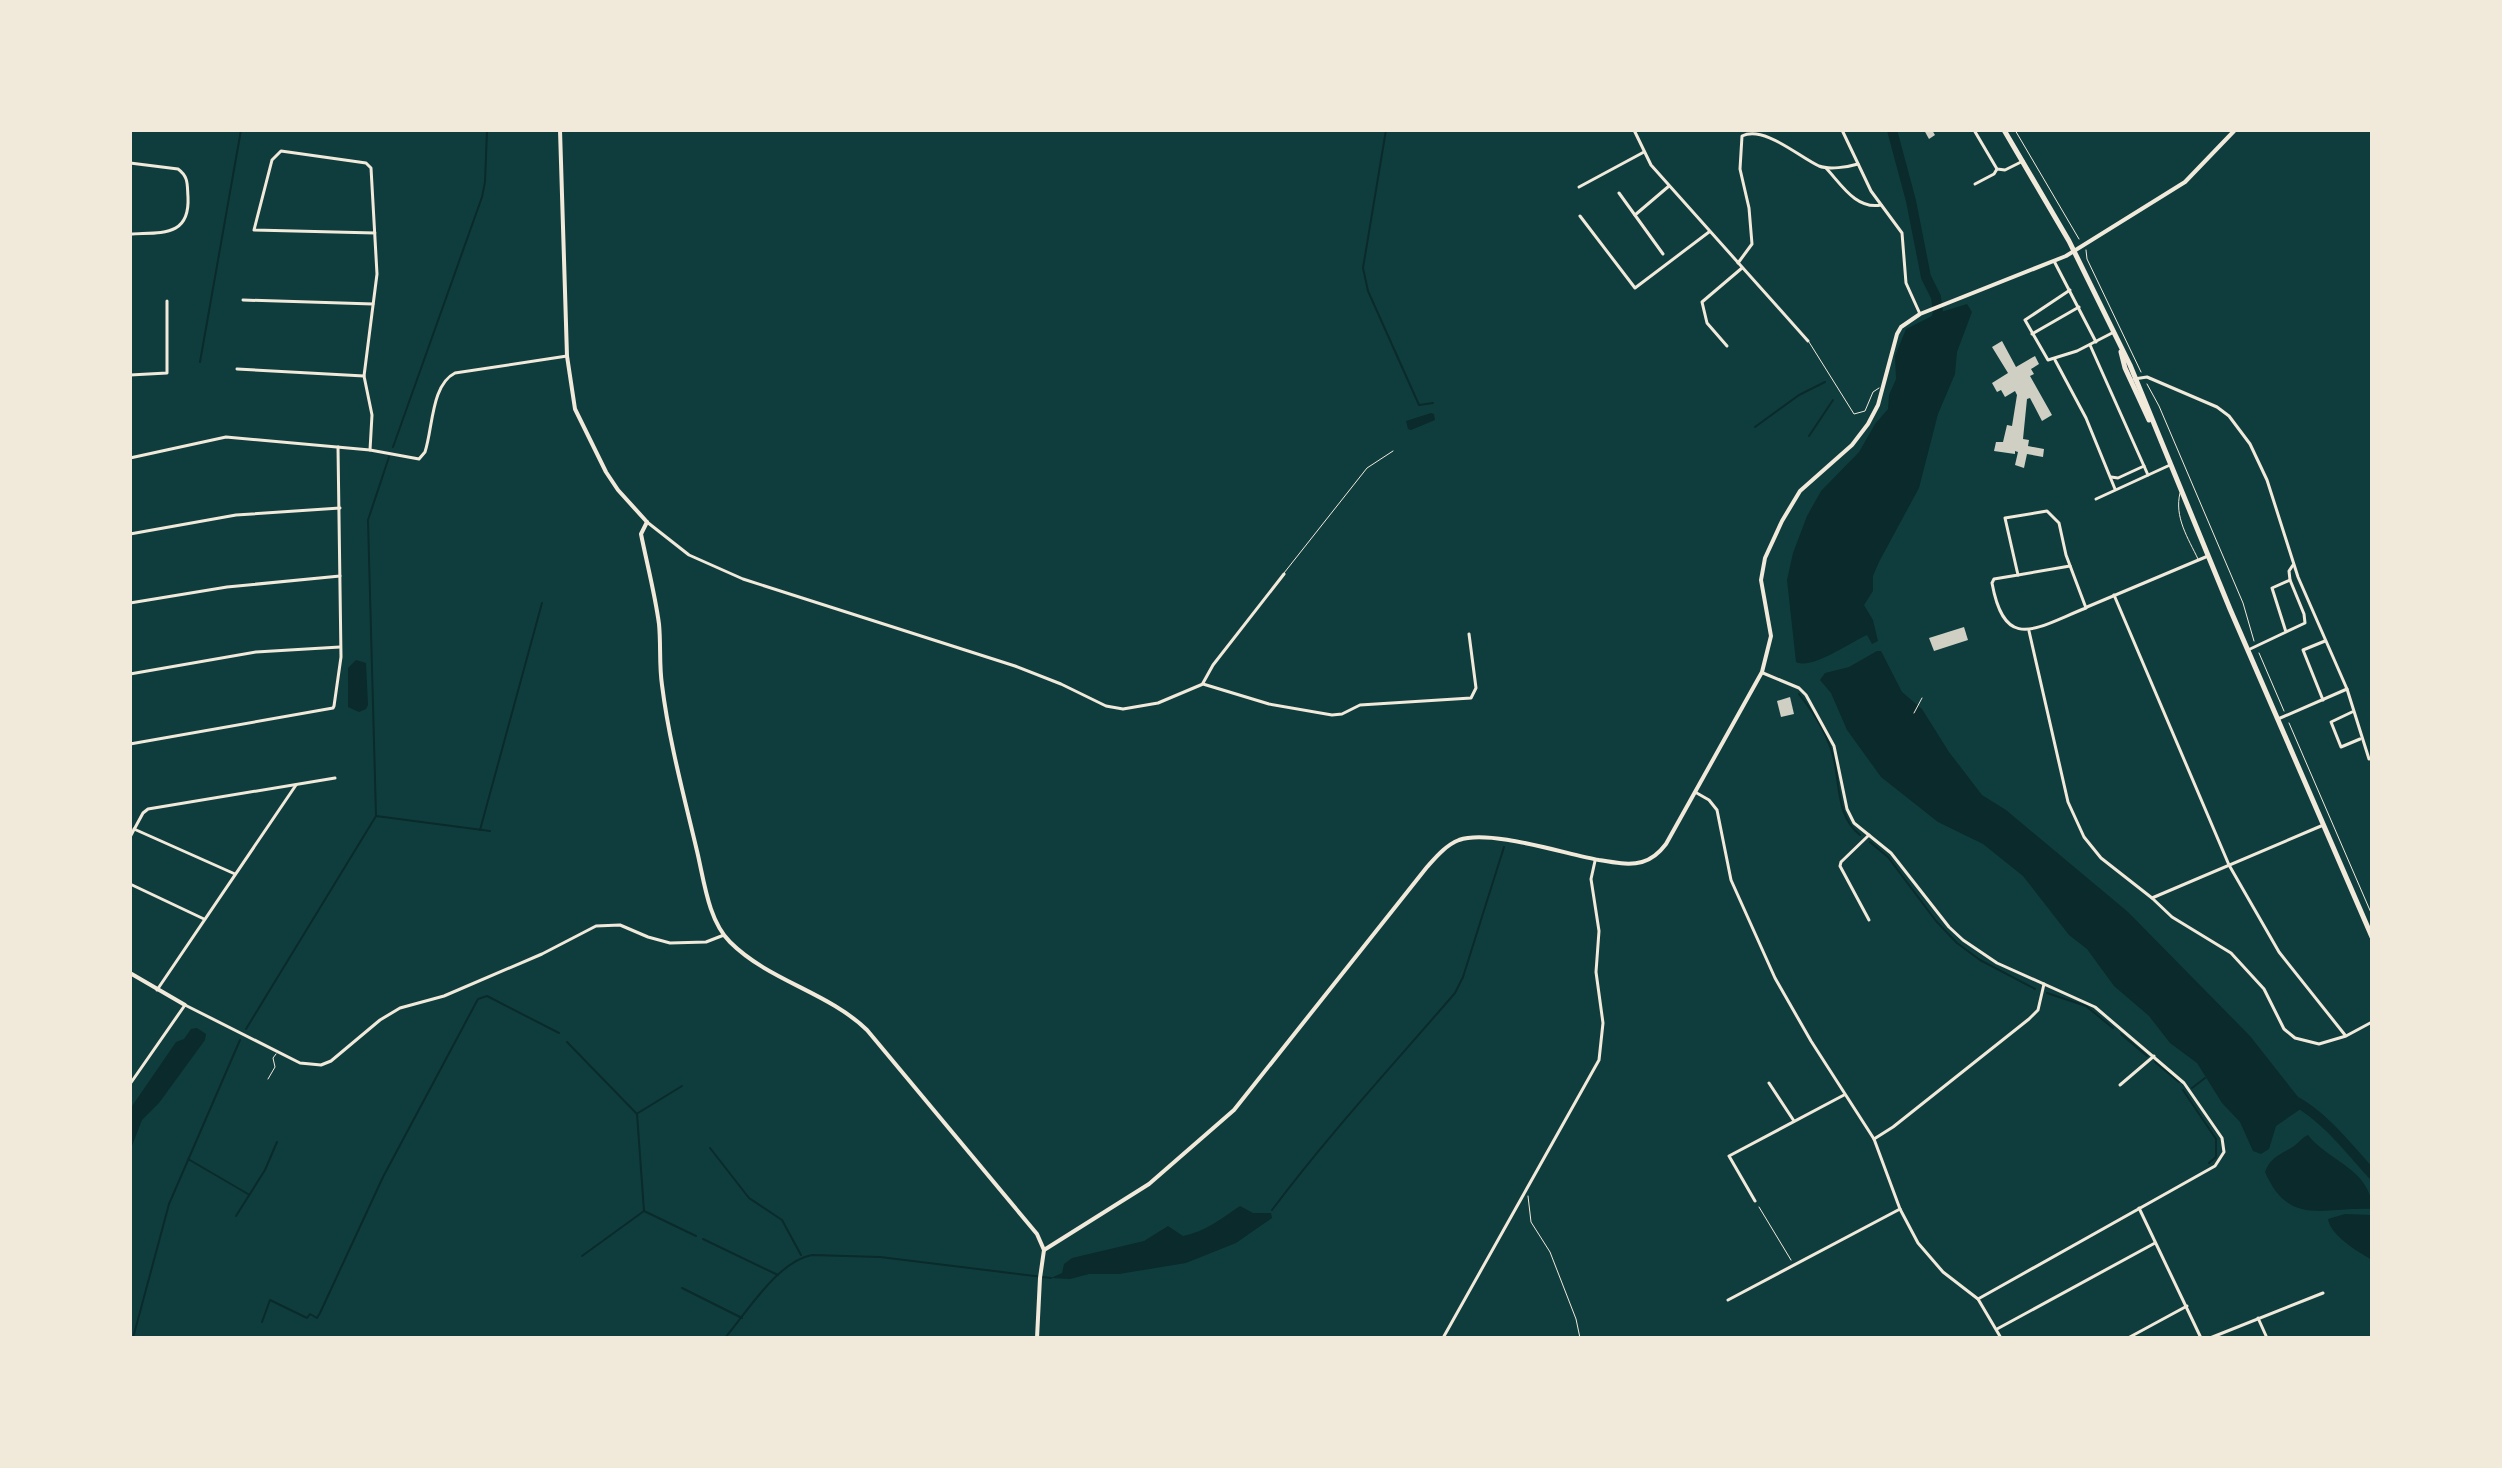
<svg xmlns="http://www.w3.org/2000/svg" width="2502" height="1468" font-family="Rubik,sans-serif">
<rect width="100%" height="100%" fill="#0f3d3e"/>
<g fill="#0a2a2b">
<path d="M 1967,304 L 1972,312 L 1957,352 L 1955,374 L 1938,414 L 1919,488 L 1879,562 L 1873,576 L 1873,591 L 1864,605 L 1873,620 L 1878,641 L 1872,644 L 1867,635 C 1849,643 1812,670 1796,662 L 1787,580 L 1793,553 L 1807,516 L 1821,491 L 1859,452 L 1875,424 L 1888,409 L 1889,395 L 1896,379 L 1895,356 L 1906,329 L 1938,313 Z"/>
<polygon points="1431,413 1434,414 1435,420 1411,430 1408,429 1406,421"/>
<polygon points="1877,651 1881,651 1902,692 1922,709 1949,752 1982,795 2006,810 2128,912 2250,1036 2305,1106 2276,1126 2269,1149 2261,1154 2253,1151 2240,1122 2222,1103 2197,1063 2170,1043 2149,1016 2114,986 2087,949 2069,935 2023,876 1983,844 1938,822 1881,777 1847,730 1831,693 1820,680 1825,673 1849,667"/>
<polygon points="356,660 366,663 368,705 366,709 359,712 348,707 348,668"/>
<polygon points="197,1028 206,1034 205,1040 159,1103 142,1120 130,1151 130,1109 176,1042 184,1039 191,1029"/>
<path d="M 2308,1135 C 2328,1161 2372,1170 2372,1209 C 2323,1207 2289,1227 2265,1172 C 2270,1158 2279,1155 2291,1148 C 2298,1144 2301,1138 2308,1135 Z"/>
<path d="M 1240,1206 L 1253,1213 L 1271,1213 L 1272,1218 L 1236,1243 L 1186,1263 L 1119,1274 L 1089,1274 L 1070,1279 L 1051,1278 L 1062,1273 L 1064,1264 L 1072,1258 L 1144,1241 L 1168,1226 L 1183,1236 C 1205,1232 1222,1218 1240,1206 Z"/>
<path d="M 2345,1214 L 2372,1215 L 2372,1260 C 2358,1252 2330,1235 2328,1219 Z"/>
</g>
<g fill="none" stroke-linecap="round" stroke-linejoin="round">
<g stroke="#0a2a2b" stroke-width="2">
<polyline points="1386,130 1363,268 1368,291 1419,405 1433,403"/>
<polyline points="200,362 241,130"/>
<polyline points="1755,427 1799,395 1825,382"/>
<polyline points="1809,436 1833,400"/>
<polyline points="393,447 482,197 485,182 487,130"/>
<path d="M 1799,694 C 1814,713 1829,737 1834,760 C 1840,787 1837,817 1860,835"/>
<polyline points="376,816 490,831"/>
<polyline points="480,830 542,603"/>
<polyline points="1870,842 1888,857 1936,921 1957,943 1980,960 2035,989"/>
<polyline points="2047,993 2086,1006 2113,1028"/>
<polyline points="246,1029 376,816 368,520 389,457"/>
<polyline points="2121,1034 2147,1056"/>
<polyline points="567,1042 637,1114 644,1211"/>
<polyline points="2155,1062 2179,1082"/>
<polyline points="2192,1088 2205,1078"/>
<polyline points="2183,1090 2216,1139 2216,1157 2209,1163"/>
<polyline points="638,1113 682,1086"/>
<polyline points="710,1148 749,1198 782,1220 801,1255"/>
<polyline points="188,1159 248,1194"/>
<path d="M 1272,1210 C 1329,1134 1393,1065 1455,993 L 1463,977 L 1504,847"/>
<polyline points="236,1216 265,1170 277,1142"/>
<polyline points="703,1239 778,1275"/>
<polyline points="582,1256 644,1211 696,1236"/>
<polyline points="682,1288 742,1318"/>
<polyline points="262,1322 270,1300 307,1318 310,1314 317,1318 320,1313 383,1177 478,999 487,996 559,1033"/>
<polyline points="133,1338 169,1204 240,1040"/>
<path d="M 725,1338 C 747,1312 778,1261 812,1255 L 880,1257 L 1051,1278"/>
</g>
<g stroke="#0a2a2b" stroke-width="10">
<polyline points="1892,130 1911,201 1926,277 1936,297 1938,313 1934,325"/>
<path d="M 2295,1101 C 2325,1117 2349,1149 2372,1174"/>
</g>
</g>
<g fill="#cfcfc3">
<polygon points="1924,130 1932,130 1935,135 1929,139"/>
<polygon points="2002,341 2016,367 2035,356 2039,364 2031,369 2034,374 2030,376 2052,415 2042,421 2030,398 2027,399 2023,439 2029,440 2028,446 2044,449 2043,457 2027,454 2024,468 2015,465 2018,452 2015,451 2015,454 1994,451 1996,442 2003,442 2007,425 2012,426 2017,395 2015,391 2005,397 2001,390 1997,392 1992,383 2008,373 1992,347"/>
<polygon points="1964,627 1968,640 1934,651 1929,638"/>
<polygon points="1790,697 1794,714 1781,717 1777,701"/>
</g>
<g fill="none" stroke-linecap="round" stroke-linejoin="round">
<g stroke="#f1e9da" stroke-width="1">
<polyline points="2015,130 2079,239"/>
<polyline points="2086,250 2087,259 2141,372"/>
<polyline points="2147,384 2159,406 2243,603 2254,641"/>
<polyline points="2259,653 2284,711"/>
<polyline points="1914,713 1922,698"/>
<polyline points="2289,723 2372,915"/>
<polyline points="1528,1196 1531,1222 1550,1252 1576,1319 1580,1338"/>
<polyline points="1759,1207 1791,1260"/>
</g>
<g stroke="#f1e9da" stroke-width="1">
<polyline points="1809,342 1854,414 1865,411 1873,392 1879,388"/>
<path d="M 2180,493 C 2174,517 2188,538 2198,559"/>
<polyline points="1284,573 1367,468 1393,451"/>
<polyline points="268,1079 275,1067 273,1058 276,1054"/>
</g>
<g stroke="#f1e9da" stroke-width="3">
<polyline points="1634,130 1651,165 1808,341"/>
<polyline points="1842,130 1871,191 1902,233 1906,283 1920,314"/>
<polyline points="1974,130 1997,169 2005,170 2023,161"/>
<path d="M 130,163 L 178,169 C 189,177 187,185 188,197 C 190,238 160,232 130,234"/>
<path d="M 1826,168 C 1841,184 1856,210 1881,205"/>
<polyline points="1975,184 1994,174 1997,169"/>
<polyline points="1579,187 1644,152"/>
<polyline points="1619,193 1663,254"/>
<polyline points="1635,215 1669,186"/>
<polyline points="1580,216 1635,288 1709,232"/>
<polyline points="2054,261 2096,342"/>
<path d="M 1738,263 L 1752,244 L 1749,208 L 1740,169 L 1742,136 C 1764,125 1799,157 1819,166 C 1829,170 1848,167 1858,164"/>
<polyline points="2070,290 2025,320 2048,360 2077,351 2114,332"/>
<polyline points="243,300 373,304"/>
<polyline points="2032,334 2079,307"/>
<polyline points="2090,345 2148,475"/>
<polyline points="1727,346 1707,323 1702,302 1742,268"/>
<polyline points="2055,360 2086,418 2115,489"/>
<polyline points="237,369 364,376"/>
<polyline points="130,375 167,373 167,301"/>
<polyline points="2134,379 2147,377 2217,407 2229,416 2250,444 2267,480 2298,577 2347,689 2369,759"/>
<polyline points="370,450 372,415 364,376 377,274 371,168 366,163 281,151 272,160 254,230 375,233"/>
<path d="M 130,458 L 226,437 L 370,450 L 419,459 L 425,452 C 433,428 431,385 455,373 L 567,356"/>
<polyline points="2111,477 2118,478 2144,466"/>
<polyline points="2096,499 2170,465"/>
<path d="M 2047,511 L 2059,523 L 2066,555 L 2086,608 C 2037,627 2005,654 1992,583 L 1994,579 L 2018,575 L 2005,518 Z"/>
<polyline points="647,522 689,555 743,579 1015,666 1061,684 1106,706 1123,709 1158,703 1203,684 1269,704 1332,715 1342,714 1360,705 1471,698 1476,688 1469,634"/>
<polyline points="130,534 236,515 340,508"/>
<polyline points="2018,575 2070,566"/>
<polyline points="2290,580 2289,571 2293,565"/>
<polyline points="2114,595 2229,865 2279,952 2345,1035"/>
<polyline points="130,603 227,587 340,576"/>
<polyline points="2087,607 2208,556"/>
<polyline points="2029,631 2068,802 2084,837 2101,858 2152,898 2172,917 2231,953 2264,989 2284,1029 2295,1038 2319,1044 2346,1036 2372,1022"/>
<polyline points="2248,650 2286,632 2272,588 2290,580 2304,614 2305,623 2286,632"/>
<polyline points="1763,673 1799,688 1806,695 1834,746 1847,809 1854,823 1891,853 1949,927 1963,940 1997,963 2095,1007 2184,1083 2222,1138 2224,1152 2215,1166 1978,1299"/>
<polyline points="130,674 256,652 340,647"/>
<polyline points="1203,683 1213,665 1284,574"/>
<polyline points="2323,700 2303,650 2325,641"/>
<polyline points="2352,712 2331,722 2341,747 2360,739"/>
<polyline points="2278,719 2347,689"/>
<polyline points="130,744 333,708 334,706 341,657 338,447"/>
<polyline points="1695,792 1709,800 1717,810 1731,880 1775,978 1811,1041 1874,1139 1900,1209 1918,1243 1943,1272 1978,1299 2001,1338"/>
<polyline points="134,829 235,874"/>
<polyline points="1869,835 1841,862 1840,866 1869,920"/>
<polyline points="130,837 143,813 148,809 335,778"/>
<polyline points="130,884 204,919"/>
<polyline points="2152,898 2321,826"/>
<polyline points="157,990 296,785"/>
<polyline points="1769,1083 1794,1121"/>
<polyline points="130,1084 185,1005 300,1063 321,1065 331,1061 380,1020 400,1008 444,996 542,954 596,926 620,925 648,937 670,943 706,942 724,935"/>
<polyline points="2120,1085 2154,1056"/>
<polyline points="1874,1139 1893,1127 2029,1019 2038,1010 2044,984"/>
<polyline points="1755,1201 1729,1156 1844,1095"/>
<polyline points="2139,1208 2201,1338"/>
<polyline points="1728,1300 1900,1209"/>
<polyline points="2258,1318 2267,1338"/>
<polyline points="1997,1329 2155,1243"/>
<polyline points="1443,1338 1599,1060 1603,1023 1596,972 1599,931 1591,879 1595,861"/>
<polyline points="2128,1338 2187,1306"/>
<polyline points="2210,1338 2323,1293"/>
</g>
<g stroke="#f1e9da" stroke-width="4">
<path d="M 647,522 L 641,534 C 647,564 655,594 659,624 C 661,644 659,665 662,685 C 669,741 684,796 697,851 C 704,880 708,920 730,942 C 769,981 828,992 867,1030 L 1037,1234 L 1044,1250 L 1040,1278 L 1037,1338"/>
<polyline points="130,973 185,1005"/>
<path d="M 1044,1250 L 1149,1184 L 1234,1110 L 1427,867 C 1436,857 1446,845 1459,840 C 1490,829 1565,854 1599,860 C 1613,862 1628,866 1642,862 C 1653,859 1660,852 1666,844 L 1762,672 L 1771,636 L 1761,580 L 1765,558 L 1782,521 L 1800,491 L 1852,445 L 1868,424 L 1878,405 L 1897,334 L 1901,327 L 1920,314 L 2066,256 L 2185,182 L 2235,130"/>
</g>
<polyline stroke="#f1e9da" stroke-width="4" points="560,130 567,356 575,409 606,472 618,490 647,522"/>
<g stroke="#f1e9da" stroke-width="5">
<polyline points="2004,130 2069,241 2130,365 2230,609 2372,937"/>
<polyline points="2121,352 2125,368 2149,420"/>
</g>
</g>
<rect width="2502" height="1468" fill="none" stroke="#f1e9da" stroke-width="264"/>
</svg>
